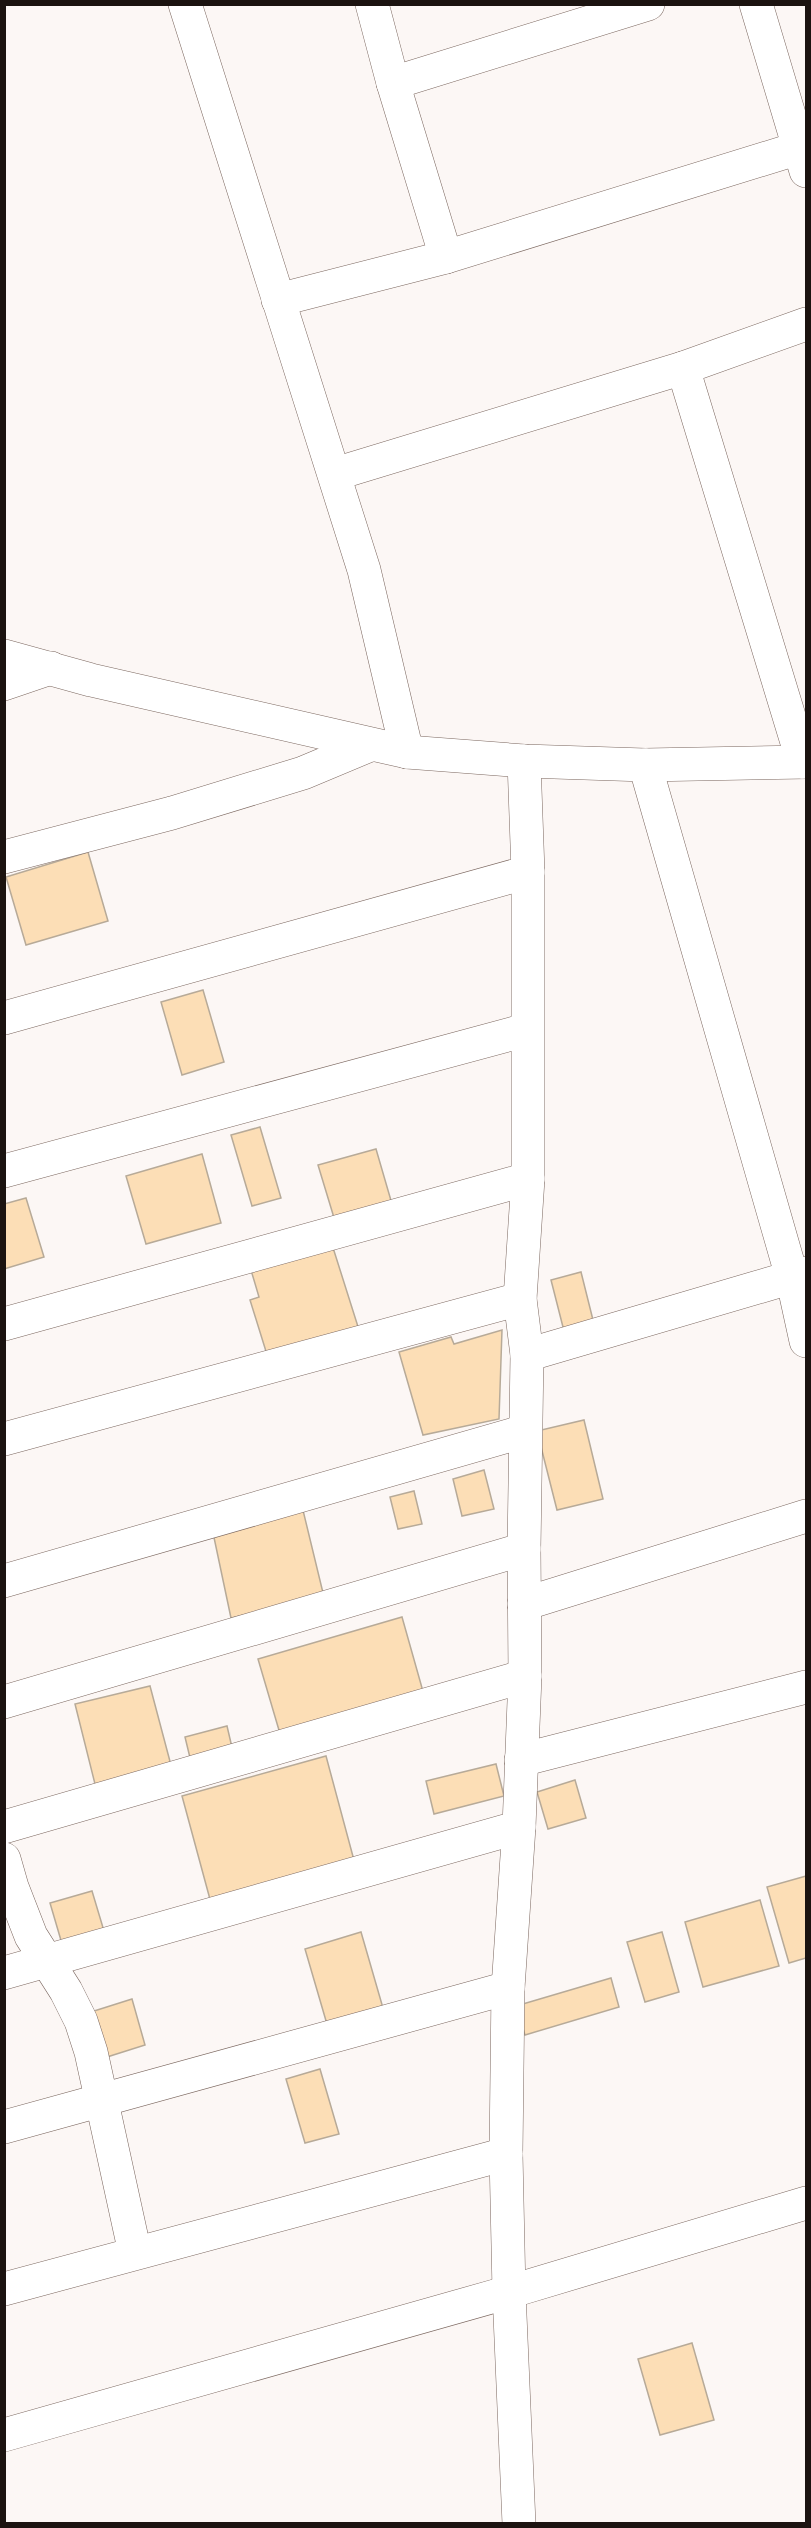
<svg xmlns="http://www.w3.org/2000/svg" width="811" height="2528" font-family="'Source Serif 4',serif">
<rect width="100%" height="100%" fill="#fcf7f5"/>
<g fill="#fcdeb6" stroke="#b7aa98" stroke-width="1.5">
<polygon points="88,852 108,921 26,945 6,877"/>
<polygon points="203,990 224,1062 182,1075 161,1002"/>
<polygon points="260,1127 281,1198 252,1206 231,1135"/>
<polygon points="376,1149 392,1204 335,1221 318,1165"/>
<polygon points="202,1154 221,1223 146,1244 126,1176"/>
<polygon points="26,1198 44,1257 4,1269 4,1204"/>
<polygon points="329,1235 360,1333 269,1361 250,1300 259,1297 248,1260"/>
<polygon points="581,1272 594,1324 564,1331 551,1280"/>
<polygon points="502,1330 499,1419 423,1435 399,1352 451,1337 454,1344"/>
<polygon points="584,1420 603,1499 557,1510 537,1431"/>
<polygon points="484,1470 494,1509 462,1516 453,1479"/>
<polygon points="414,1491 422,1524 398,1529 390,1497"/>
<polygon points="301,1502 324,1597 231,1618 212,1528"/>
<polygon points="402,1617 424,1695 281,1737 258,1659"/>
<polygon points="150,1686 172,1769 96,1788 75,1704"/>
<polygon points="227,1726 234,1756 192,1766 185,1737"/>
<polygon points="326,1756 355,1864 211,1903 182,1796"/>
<polygon points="496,1764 504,1796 434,1814 426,1781"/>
<polygon points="575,1780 586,1818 548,1829 537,1792"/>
<polygon points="806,1876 806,1958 789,1963 767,1887"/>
<polygon points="92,1891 107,1941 65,1954 50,1903"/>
<polygon points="760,1900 779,1966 703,1987 685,1922"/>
<polygon points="361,1932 385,2015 329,2031 305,1949"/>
<polygon points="662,1932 679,1992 645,2002 627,1942"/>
<polygon points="611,1978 619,2007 525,2035 516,2006"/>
<polygon points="132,1999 145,2045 107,2057 94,2011"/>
<polygon points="320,2069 339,2134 305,2143 286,2079"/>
<polygon points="692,2343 714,2420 660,2435 638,2359"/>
</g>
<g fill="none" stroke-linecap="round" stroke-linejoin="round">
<g stroke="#7c6860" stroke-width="34">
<g id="minor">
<polyline points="185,4 364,570 407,752"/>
<polyline points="372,4 393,83 446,257"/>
<polyline points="756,4 806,171"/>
<polyline points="393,83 648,4"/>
<polyline points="278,300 446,257 799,148"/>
<polyline points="683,368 803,762"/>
<polyline points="335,474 683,368 806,324"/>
<polyline points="4,656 91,680 407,752 524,761 645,765 806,762"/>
<polyline points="4,684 51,668"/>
<polyline points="645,765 792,1277 806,1341"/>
<polyline points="4,857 172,813 303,773 370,745"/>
<polyline points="4,1018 528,872"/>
<polyline points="4,1171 526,1030"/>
<polyline points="4,1324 528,1179"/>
<polyline points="527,1355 806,1273"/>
<polyline points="4,1439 520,1299"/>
<polyline points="4,1581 525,1431"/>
<polyline points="524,1604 806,1516"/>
<polyline points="4,1702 524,1549"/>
<polyline points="521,1760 806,1687"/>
<polyline points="4,1827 525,1676"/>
<polyline points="4,1859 12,1887 31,1936 66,1991 81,2021 91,2052 135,2253"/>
<polyline points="4,1973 519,1827"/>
<polyline points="4,2127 508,1988"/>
<polyline points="4,2289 506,2154"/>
<polyline points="4,2435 509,2292 806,2203"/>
<polyline points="519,2524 509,2292 506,2154 508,1988 519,1827 525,1676 524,1549 527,1355 520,1299 528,1179 528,872 524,761"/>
</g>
</g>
<use href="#minor" stroke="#fff" stroke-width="33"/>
</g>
<rect width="811" height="2528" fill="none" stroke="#1b1310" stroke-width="12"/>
</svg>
